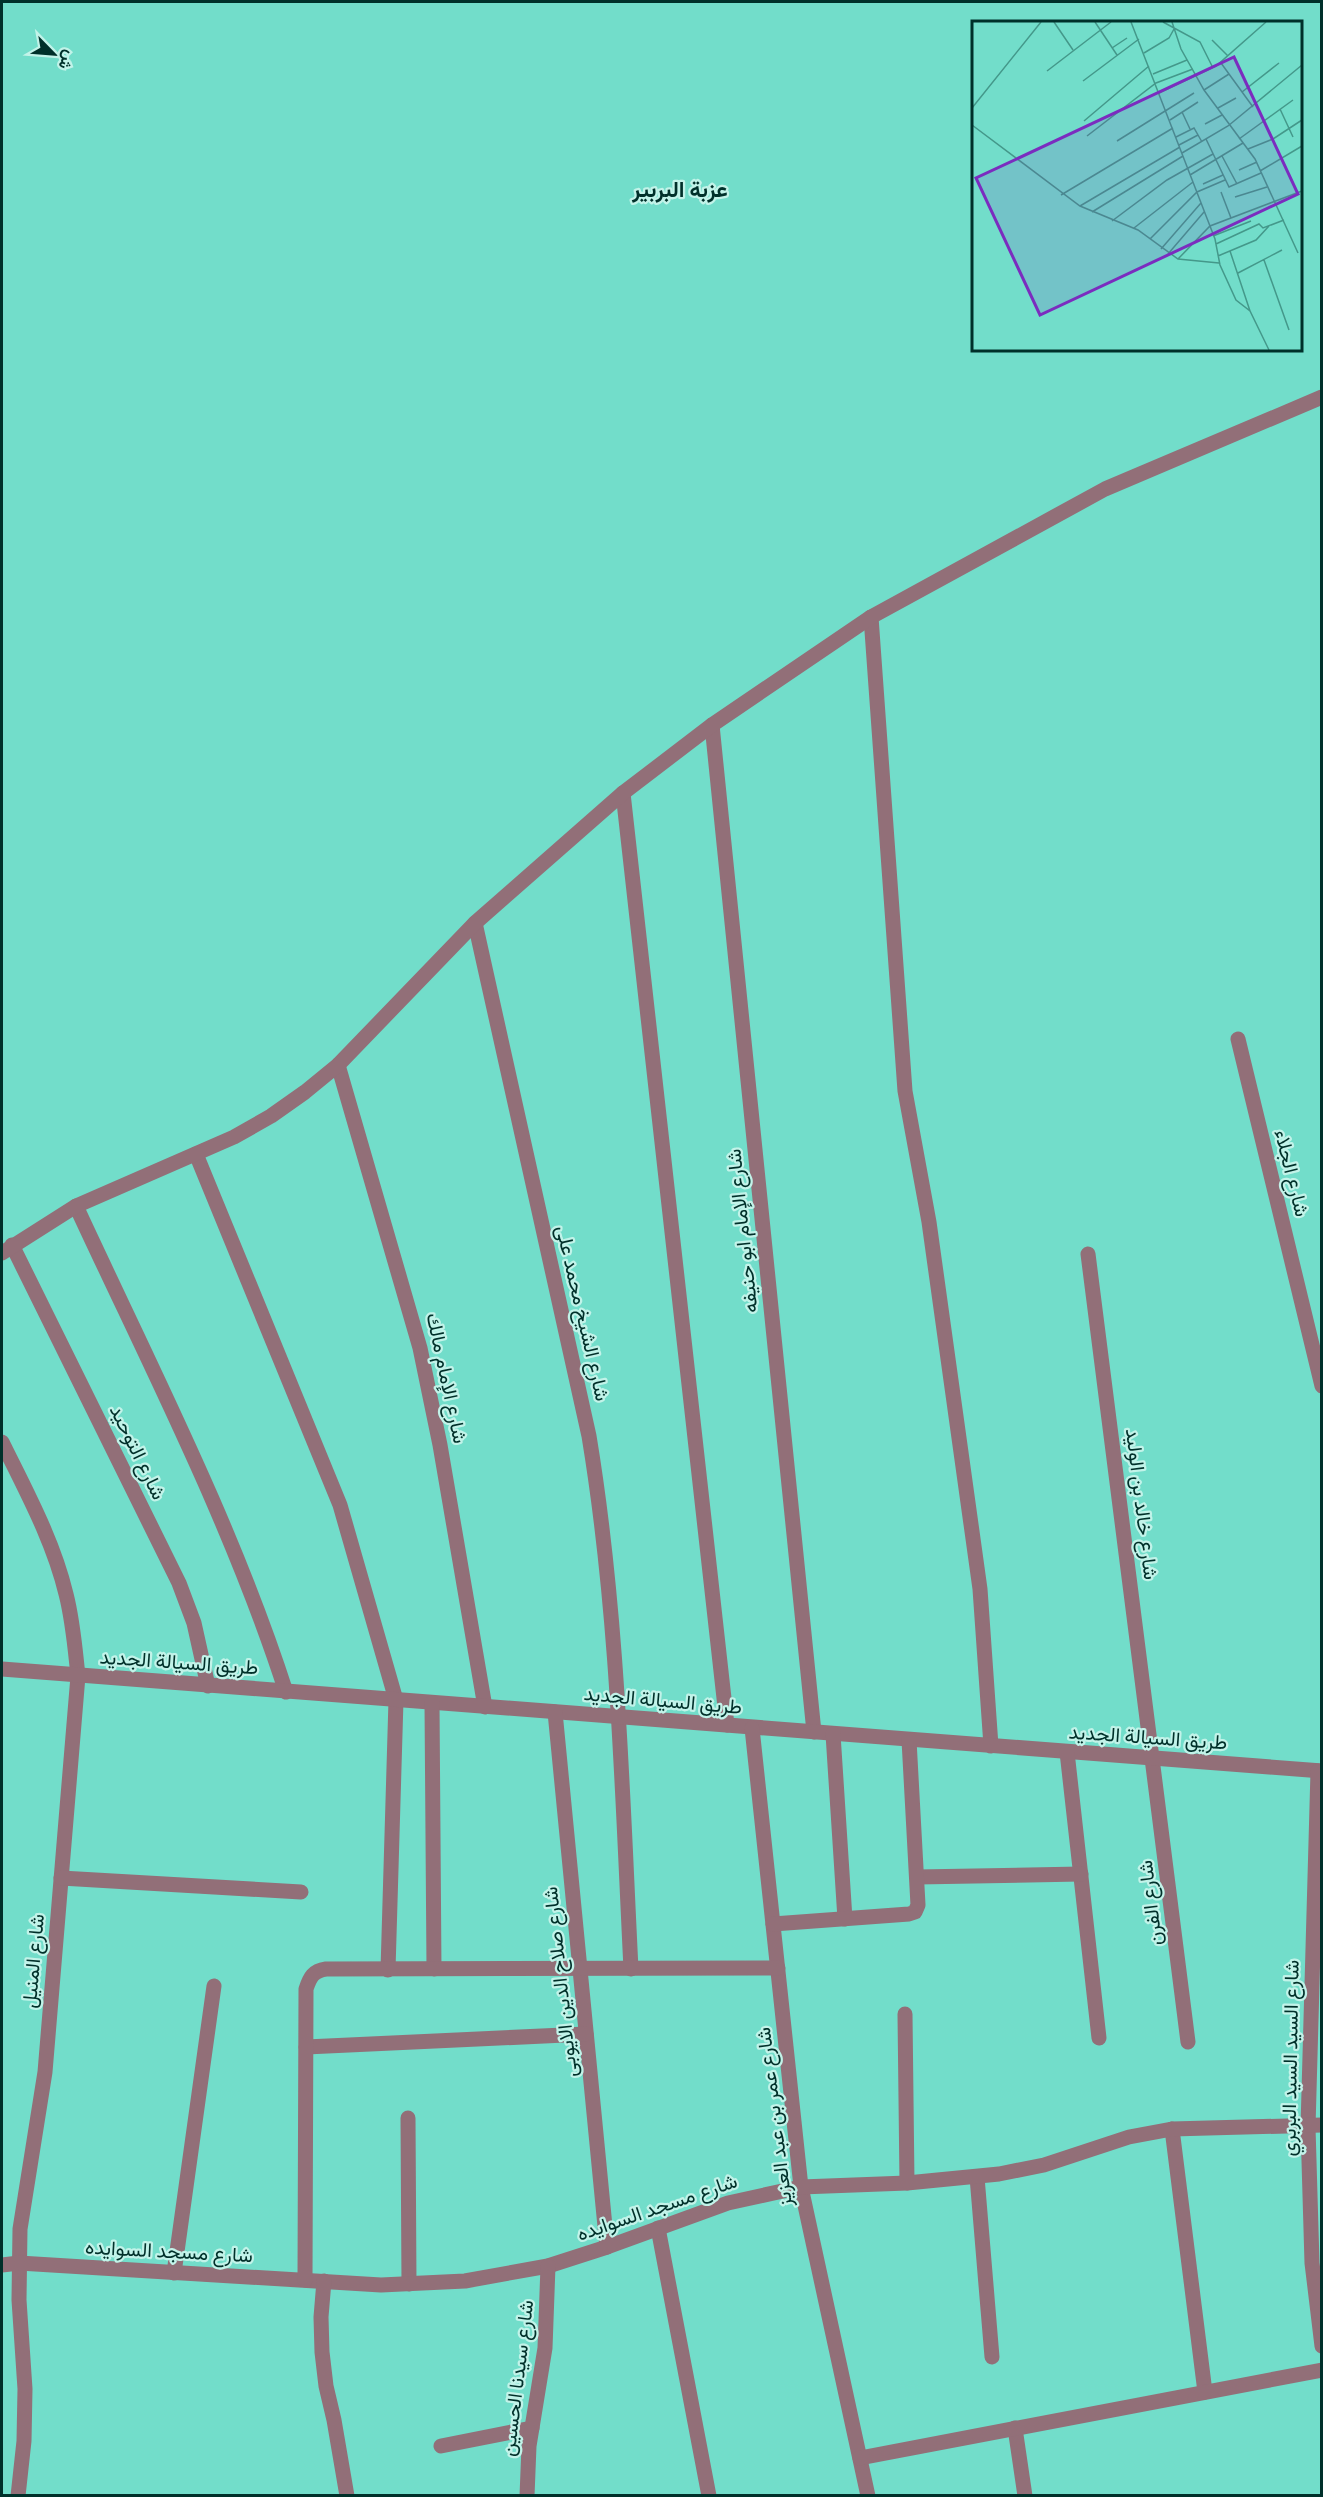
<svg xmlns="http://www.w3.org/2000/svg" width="1323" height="2497" font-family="'Archivo Narrow',Vazirmatn,sans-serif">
<rect width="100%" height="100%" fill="#72ddca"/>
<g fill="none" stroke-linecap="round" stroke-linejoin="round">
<g stroke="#926f78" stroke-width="15">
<polyline points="871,617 905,1091 929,1222 980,1589 991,1746"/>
<polyline points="712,725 814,1732"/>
<polyline points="623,793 727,1725"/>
<path d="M 475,923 L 589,1436 C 618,1612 622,1790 631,1969"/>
<polyline points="1238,1039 1322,1386"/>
<polyline points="338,1065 420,1348 440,1445 485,1707"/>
<polyline points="196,1154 340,1505 396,1700 388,1970"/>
<path d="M 76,1206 C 150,1366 232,1524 286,1692"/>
<polyline points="12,1245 179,1583 194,1623 208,1686"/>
<polyline points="2,1253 76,1206 234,1137 271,1116 305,1092 338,1065 475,923 623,793 712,725 871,617 1105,489 1322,397"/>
<polyline points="1088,1254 1188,2042"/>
<path d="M 2,1442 C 26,1491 53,1540 66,1594 C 73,1621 75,1648 78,1676 L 45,2072 L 20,2229 L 19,2300 L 25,2389 L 24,2441 L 18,2496"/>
<polyline points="2,1669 1322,1771"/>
<polyline points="432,1703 434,1969"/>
<polyline points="555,1712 607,2247"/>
<polyline points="752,1728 801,2187 868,2496"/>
<polyline points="833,1734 845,1919"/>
<polyline points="1067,1752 1099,2038"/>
<polyline points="1318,1771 1308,2127 1312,2263 1322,2346"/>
<polyline points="917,1877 1081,1874"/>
<polyline points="61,1878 301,1892"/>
<polyline points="773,1924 909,1914 915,1912 918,1905 909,1740"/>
<polyline points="905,2014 907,2183"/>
<polyline points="306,2047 586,2034"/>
<polyline points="408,2118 409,2284"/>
<polyline points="1172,2129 1205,2392"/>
<polyline points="977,2177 992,2357"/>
<polyline points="658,2228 709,2496"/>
<polyline points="2,2265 19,2263 381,2285 465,2281 548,2266 607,2247 728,2203 801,2187 907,2183 999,2174 1044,2165 1129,2137 1172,2129 1322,2125"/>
<polyline points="174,2273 214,1986"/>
<path d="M 305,2280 L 306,1989 C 310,1977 313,1971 326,1969 L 778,1968"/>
<polyline points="324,2281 321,2317 322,2352 326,2386 334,2420 347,2496"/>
<polyline points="1015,2428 1025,2496"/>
<polyline points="441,2446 532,2428"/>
<polyline points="860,2458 1322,2370"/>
<polyline points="527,2496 529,2446 545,2348 548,2266"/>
</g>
</g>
<g text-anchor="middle" stroke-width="4.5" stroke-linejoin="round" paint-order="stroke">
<g font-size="20" fill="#00302a" stroke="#c2f3e9">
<text transform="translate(1292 1173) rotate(76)" y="7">شارع الجلاء</text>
<text transform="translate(742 1231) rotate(-96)" y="7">شارع الإمام ابو حنيفه</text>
<text transform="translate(583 1313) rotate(77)" y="7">شارع الشيخ محمد على</text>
<text transform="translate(447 1378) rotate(78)" y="7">شارع الإمام مالك</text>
<text transform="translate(138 1452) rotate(64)" y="7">شارع التوحيد</text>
<text transform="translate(1142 1504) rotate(83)" y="7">شارع خالد بن الوليد</text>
<text transform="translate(179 1662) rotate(4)" y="7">طريق السيالة الجديد</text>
<text transform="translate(663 1700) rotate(5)" y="7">طريق السيالة الجديد</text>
<text transform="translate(1148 1737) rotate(4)" y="7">طريق السيالة الجديد</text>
<text transform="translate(1150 1903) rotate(-97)" y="7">شارع الفرن</text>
<text transform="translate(33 1961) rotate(-85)" y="7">شارع المنيل</text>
<text transform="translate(560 1982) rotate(-96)" y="7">شارع صلاح الدين الايوبى</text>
<text transform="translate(1290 2058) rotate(-89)" y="7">شارع السيد السيد البربري</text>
<text transform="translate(774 2117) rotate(-97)" y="7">شارع عمر بن عبد العزيز</text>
<text transform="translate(657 2207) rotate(-19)" y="7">شارع مسجد السوايده</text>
<text transform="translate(169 2251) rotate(3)" y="7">شارع مسجد السوايده</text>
<text transform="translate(517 2378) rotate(-83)" y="7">شارع سيدنا الحسين</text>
</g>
<g font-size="22" font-weight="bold" fill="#00302a" stroke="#c2f3e9">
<text x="680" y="197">عزبة البربير</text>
</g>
</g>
<g transform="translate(972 21)">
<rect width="330" height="330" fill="#72ddca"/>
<path fill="none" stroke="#44988a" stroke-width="1.5" d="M 82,1 L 101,29M 123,1 L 145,34M 159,1 L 243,218 L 248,244 L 264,279 L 278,290 L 297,329M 191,1 L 228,21 L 241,47M 200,1 L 209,28 L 232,69 L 283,138 L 326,232M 240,19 L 256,35M 140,27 L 155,17M 172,32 L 197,17 L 202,8M 249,42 L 281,86M 75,50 L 139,1M 181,53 L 215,39M 111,60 L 167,18M 232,69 L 257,53M 270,71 L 307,42M 187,72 L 244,45 L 294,1M 0,87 L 69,1M 246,87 L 264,77M 308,88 L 321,116M 210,91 L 218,108M 198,99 L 226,81M 112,100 L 177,45M 233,103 L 250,94M 0,104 L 108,185 L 166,209 L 206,238 L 247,242M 115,115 L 184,62 L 221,48M 204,116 L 222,107 L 230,121M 234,118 L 257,166 L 289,152M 267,118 L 321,79M 145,120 L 222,72M 207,124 L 226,114M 276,128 L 301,118 L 330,99M 210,132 L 256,105 L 330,44M 250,135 L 265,163M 267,149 L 285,141M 288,150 L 330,125M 218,154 L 271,122M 231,163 L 251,154M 249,171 L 259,197M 89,174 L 201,107M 263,176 L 295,166M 108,185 L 208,126M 120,191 L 211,135M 140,200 L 195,159 L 241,133M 162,207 L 221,161M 241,215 L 279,200M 178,218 L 225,171 L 253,159M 244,223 L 287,203 L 291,207 L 312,199M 189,228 L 229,182M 258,230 L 278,290M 196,233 L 232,191M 246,235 L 284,219 L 297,205M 206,238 L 238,205 L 330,170M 292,239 L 317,309M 266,252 L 310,229"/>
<path fill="#7b2cbf" fill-opacity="0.15" stroke="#7b2cbf" stroke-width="3" d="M 262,36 L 326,173 L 68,294 L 4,157 Z"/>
<rect width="330" height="330" fill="none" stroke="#00302a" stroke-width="3"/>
</g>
<rect width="1323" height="2497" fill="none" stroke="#00302a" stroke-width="6"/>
<g transform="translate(54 54) rotate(115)" stroke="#c2f3e9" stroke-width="4.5" paint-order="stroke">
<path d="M0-4.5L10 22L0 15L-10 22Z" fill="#00302a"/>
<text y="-9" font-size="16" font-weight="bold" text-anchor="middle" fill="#00302a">ش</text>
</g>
</svg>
